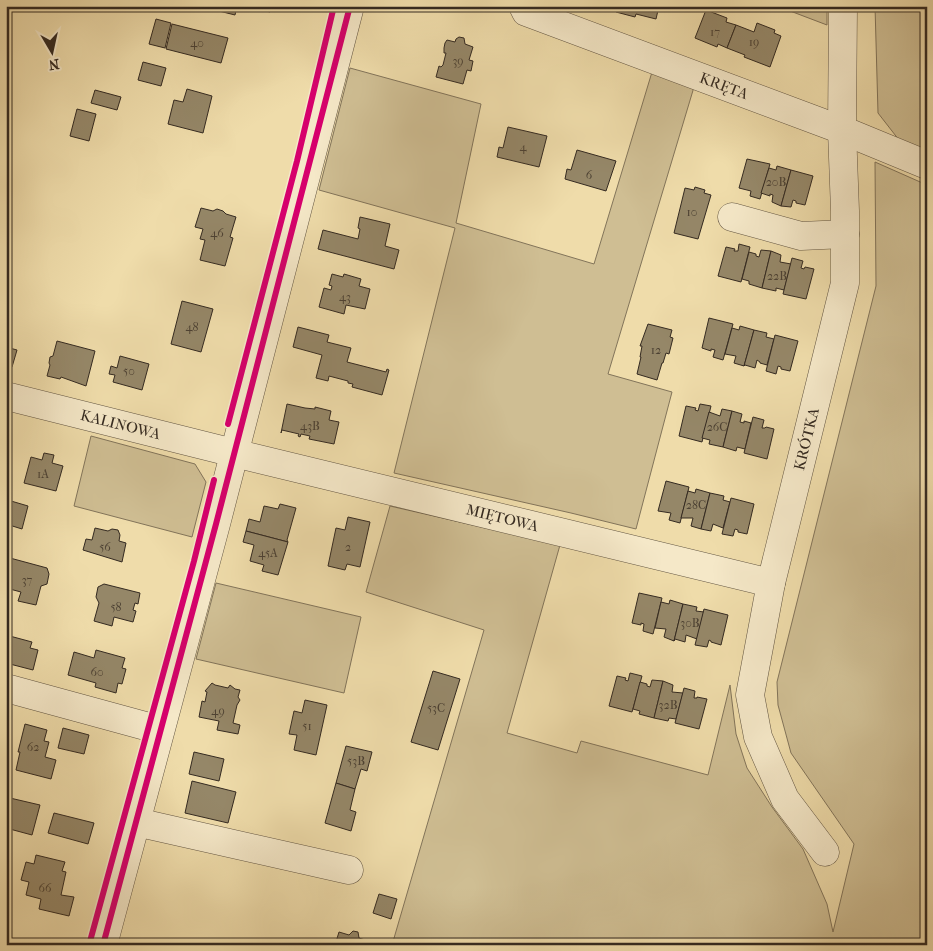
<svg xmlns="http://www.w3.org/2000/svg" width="933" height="951" font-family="'IM FELL French Canon',serif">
<rect width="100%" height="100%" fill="#efdcaa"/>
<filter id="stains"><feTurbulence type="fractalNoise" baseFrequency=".004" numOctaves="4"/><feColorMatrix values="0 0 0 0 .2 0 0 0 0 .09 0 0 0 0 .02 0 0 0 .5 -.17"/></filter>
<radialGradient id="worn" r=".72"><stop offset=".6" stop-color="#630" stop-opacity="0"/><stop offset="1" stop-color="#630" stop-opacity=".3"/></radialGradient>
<g fill="#cfbe93" stroke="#82745a">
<polygon points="777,6 827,6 827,25"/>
<polygon points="875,6 918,6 927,9 927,150 899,140 878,113"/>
<polygon points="350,68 481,104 456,223 594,264 652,72 694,87 608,374 672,392 636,529 571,513 394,473 455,228 319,190"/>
<polygon points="875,162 927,185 927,945 392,945 484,630 366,592 390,506 560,545 507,733 577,753 581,741 708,775 730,685 736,734 747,768 772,807 803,849 827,904 833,932 854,844 791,753 778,705 777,682 876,286"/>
<polygon points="91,436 195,464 206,482 192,537 74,506"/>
<polygon points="216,583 361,617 344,693 196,659"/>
</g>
<g fill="#958768" stroke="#342a21">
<polygon points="216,6 237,6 235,15 215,10"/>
<polygon points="247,6 271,6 270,12"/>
<polygon points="617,6 659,6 656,19 636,14 635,17 616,12"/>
<polygon points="706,10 727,18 726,22 736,25 727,48 718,44 717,47 695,38"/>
<polygon points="156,19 171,23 165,48 149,44"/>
<polygon points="757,23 775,30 774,33 781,36 770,67 744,57 745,55 727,48 736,25 754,32"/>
<polygon points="172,24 228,38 221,63 166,49"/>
<polygon points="459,37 464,38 465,44 473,47 469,60 473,61 471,71 467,70 463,84 436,77 439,66 441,67 443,65 446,53 444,53 444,48 445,43 447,40 455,42 456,39"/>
<polygon points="143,62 166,68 161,86 138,80"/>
<polygon points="187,89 212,96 203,133 168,124 174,100 183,102"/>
<polygon points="95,90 121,97 117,110 91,103"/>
<polygon points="77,109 96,114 89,141 70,136"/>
<polygon points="508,127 547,136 539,167 497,157 499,147 503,148"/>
<polygon points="577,150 616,161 606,191 565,179 567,169 571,170"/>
<polygon points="747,159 770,164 760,199 750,196 751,191 739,188"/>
<polygon points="777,166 791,170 781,206 772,202 773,195 770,194 770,196 761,193 769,168 776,170"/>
<polygon points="791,170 813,176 805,205 796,203 796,201 793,200 791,207 781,206"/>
<polygon points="695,187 705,190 704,193 711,195 698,239 674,233 685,188 694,190"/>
<polygon points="201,208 213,211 217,209 223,211 226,214 236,217 230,237 233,238 225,266 200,260 205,240 200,239 203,229 195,227"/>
<polygon points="360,217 390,224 385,246 399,250 394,269 318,249 323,230 358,239 360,229 358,228"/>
<polygon points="739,244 750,247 741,282 718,276 726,247 735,249 734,251 738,251"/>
<polygon points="761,250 771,251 762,288 749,284 749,281 742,279 749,252 756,254 756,256 759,257"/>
<polygon points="771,251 781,255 780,262 791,264 784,290 776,288 776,291 762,288"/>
<polygon points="792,258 803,261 801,268 804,269 805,267 814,269 806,299 783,294"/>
<polygon points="332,274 343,277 344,274 361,279 359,286 370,289 365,309 346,305 344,314 319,307 324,288 331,290 332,286 329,285"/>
<polygon points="182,301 213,309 201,352 171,344"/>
<polygon points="709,318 733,324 723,360 713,357 715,350 711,349 711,351 702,348"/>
<polygon points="648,324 672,330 670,337 673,338 669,354 666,353 663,363 662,363 657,380 637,374 641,357 640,357 642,346 640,346"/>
<polygon points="740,326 754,330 744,366 734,363 736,356 725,354 732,328 739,330"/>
<polygon points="298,327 329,335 327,342 351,348 347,362 386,372 387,369 389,370 382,395 352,387 353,384 348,383 348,381 329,376 328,381 316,378 322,355 293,347"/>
<polygon points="754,330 767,333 766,337 774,339 767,365 760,363 760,362 757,360 755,368 745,365 744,366"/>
<polygon points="775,335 798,341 790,371 781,369 781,367 778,366 776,374 766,371"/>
<polygon points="57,341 95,351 86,386 61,377 60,379 47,376 50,365 49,363 50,357 53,356"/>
<polygon points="6,347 17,350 12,367 6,366"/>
<polygon points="120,356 149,364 142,390 113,382 115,375 109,374 111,366 117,368"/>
<polygon points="287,404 305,408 315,409 315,407 331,411 329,420 339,422 334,444 309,439 310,436 301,434 300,437 298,436 299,434 282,430 281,433"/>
<polygon points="700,404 711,406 702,442 679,436 686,406 696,408 695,410 698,411"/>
<polygon points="722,409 732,411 723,447 709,444 710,440 702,438 709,412 720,416"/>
<polygon points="732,411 742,414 740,422 744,423 744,421 751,423 745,449 737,447 736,451 723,447"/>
<polygon points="753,417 764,420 762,428 765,428 766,427 774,429 767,459 744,453"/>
<polygon points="44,453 54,455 52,463 63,466 56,491 24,483 31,457 42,460"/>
<polygon points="666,481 689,487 680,523 669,520 671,513 658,511"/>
<polygon points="696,489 710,493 701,529 691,526 693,518 681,518 688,491 695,493"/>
<polygon points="710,493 724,496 723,500 730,502 723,528 713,524 711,531 701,529"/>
<polygon points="731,498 754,504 747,534 738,532 738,530 735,529 733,536 722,534"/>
<polygon points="11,501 28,506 22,529 6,524 6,517"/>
<polygon points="280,504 296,508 287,540 288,542 246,531 249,519 260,522 264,506 278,509"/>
<polygon points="348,517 370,522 360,567 347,564 345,570 328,566 336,528 345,530"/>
<polygon points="95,528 108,531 112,529 118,530 120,535 119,541 126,543 122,562 83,550 86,539 92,540"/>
<polygon points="246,531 288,542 278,575 262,571 264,565 250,561 254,545 243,542"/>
<polygon points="10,558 47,568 49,574 47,584 41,586 36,605 18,601 21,592 6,588 6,576 8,577 10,570 7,569"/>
<polygon points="104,584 140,593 138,604 135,603 133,610 136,611 133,622 114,617 112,626 94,621 99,603 96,597 98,587"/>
<polygon points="639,593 662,598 653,634 643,631 644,624 641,623 641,625 632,623"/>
<polygon points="670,600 683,604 674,641 664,637 666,629 655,628 661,602 669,604"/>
<polygon points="683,604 697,607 696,611 704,612 697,639 686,635 685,642 675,639 674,641"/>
<polygon points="704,609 728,615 721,645 711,642 711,641 709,640 707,647 695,645"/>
<polygon points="6,635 32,642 30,648 38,650 33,670 6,663"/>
<polygon points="96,650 125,658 122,668 126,669 122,684 118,683 116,693 95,687 96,683 68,675 74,652 94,658"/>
<polygon points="433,671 460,679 438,750 411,742"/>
<polygon points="630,673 642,676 632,712 609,706 617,676 626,678 625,680 628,681"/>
<polygon points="652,680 663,681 654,718 639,714 640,711 633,709 640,682 647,684 647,686 650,687"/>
<polygon points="663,681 673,685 672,692 683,693 676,719 669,718 668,721 654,718"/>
<polygon points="212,683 215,685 228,688 230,685 235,689 240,690 238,697 240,700 237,705 233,723 240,725 238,734 217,730 219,721 199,717 202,701 205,702 207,692 205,691"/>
<polygon points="684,688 695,691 694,698 697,698 697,697 707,699 699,729 675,723"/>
<polygon points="305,700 327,705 316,755 294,750 297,735 289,734 294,711 302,713"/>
<polygon points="25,724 47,730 44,741 49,742 45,757 56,760 51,779 16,770 20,752 18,752"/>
<polygon points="63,728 89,735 84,754 58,748"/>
<polygon points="346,746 372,752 367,771 361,769 355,789 336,783"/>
<polygon points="194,752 224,759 219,781 189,774"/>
<polygon points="192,781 236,792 228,823 185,813"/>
<polygon points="336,783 355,789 350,810 356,812 351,831 325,823"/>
<polygon points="10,798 40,805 32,835 6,828 6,808 8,809"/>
<polygon points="54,813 94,823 88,844 48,833"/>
<polygon points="36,855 65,862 62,871 66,872 61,895 74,897 69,916 39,909 41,899 26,895 29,882 21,880 26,862 34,864"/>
<polygon points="379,894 397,899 391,919 373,913"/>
<polygon points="353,931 358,932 359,938 368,941 367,945 335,945 339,932 349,935"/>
</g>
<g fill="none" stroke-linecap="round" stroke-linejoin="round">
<g stroke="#635643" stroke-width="29">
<g id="minor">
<path id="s1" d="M 523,6 L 526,12 L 842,130 L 927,165"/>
<polyline points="732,217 801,236 845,234"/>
<path id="s2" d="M 6,396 L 234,453 L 771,583"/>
<polyline points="6,688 160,730"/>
<polyline points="136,822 349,870"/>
<path id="s3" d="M 825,852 L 785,799 L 758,737 L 750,695 L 771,583 L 845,283 L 845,211 L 842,130 L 843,6"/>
<polyline points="103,945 216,524 350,6"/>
</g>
</g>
<use href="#minor" stroke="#f5e8c8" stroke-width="28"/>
<g stroke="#f5e8c8" stroke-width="9">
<g id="cycleway">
<polyline points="228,424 297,161 334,6"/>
<polyline points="89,945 194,561 214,480"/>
<polyline points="103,945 216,524 350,6"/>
</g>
</g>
<use href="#cycleway" stroke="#d6006c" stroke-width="6"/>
</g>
<g text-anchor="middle" stroke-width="5" stroke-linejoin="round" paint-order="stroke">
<g font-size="12" fill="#4c4133">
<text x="715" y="36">17</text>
<text x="754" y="46">19</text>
<text x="197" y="47">40</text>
<text x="458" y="65">39</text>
<text x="523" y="151">4</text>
<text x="589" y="179">6</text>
<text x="776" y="186">20B</text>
<text x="692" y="216">10</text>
<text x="217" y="237">46</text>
<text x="777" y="280">22B</text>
<text x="345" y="301">43</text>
<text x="192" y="331">48</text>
<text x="656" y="354">12</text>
<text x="129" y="375">50</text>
<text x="310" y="430">43B</text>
<text x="717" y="431">26C</text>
<text x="43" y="478">1A</text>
<text x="696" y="509">28C</text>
<text x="105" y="551">56</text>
<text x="348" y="551">2</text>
<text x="268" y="557">45A</text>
<text x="27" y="584">37</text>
<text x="116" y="611">58</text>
<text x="690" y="627">30B</text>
<text x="97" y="676">60</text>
<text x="668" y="709">32B</text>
<text x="436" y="712">53C</text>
<text x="218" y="715">49</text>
<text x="307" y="730">51</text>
<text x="33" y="751">62</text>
<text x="356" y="765">53B</text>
<text x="45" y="892">66</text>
</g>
<g font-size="15" fill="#342a21" stroke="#f5e8c8">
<text dy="5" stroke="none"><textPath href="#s1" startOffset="218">KRĘTA</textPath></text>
<text dy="5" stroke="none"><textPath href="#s2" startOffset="118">KALINOWA</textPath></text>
<text dy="5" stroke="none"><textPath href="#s3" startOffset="439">KRÓTKA</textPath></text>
<text dy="5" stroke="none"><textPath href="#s2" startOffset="511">MIĘTOWA</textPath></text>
</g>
</g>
<rect width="933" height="951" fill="none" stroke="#efdcaa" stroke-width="25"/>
<rect x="8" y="8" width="918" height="936" fill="none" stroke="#342a21" stroke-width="2.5"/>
<rect x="12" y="12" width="908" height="926" fill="none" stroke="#342a21"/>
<g transform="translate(52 52) rotate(171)" stroke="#f5e8c8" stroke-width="4" paint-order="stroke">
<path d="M0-4L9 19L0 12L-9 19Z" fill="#342a21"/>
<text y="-8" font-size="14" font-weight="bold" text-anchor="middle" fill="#342a21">N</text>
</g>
<rect width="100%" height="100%" filter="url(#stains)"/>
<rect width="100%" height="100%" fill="url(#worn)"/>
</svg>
